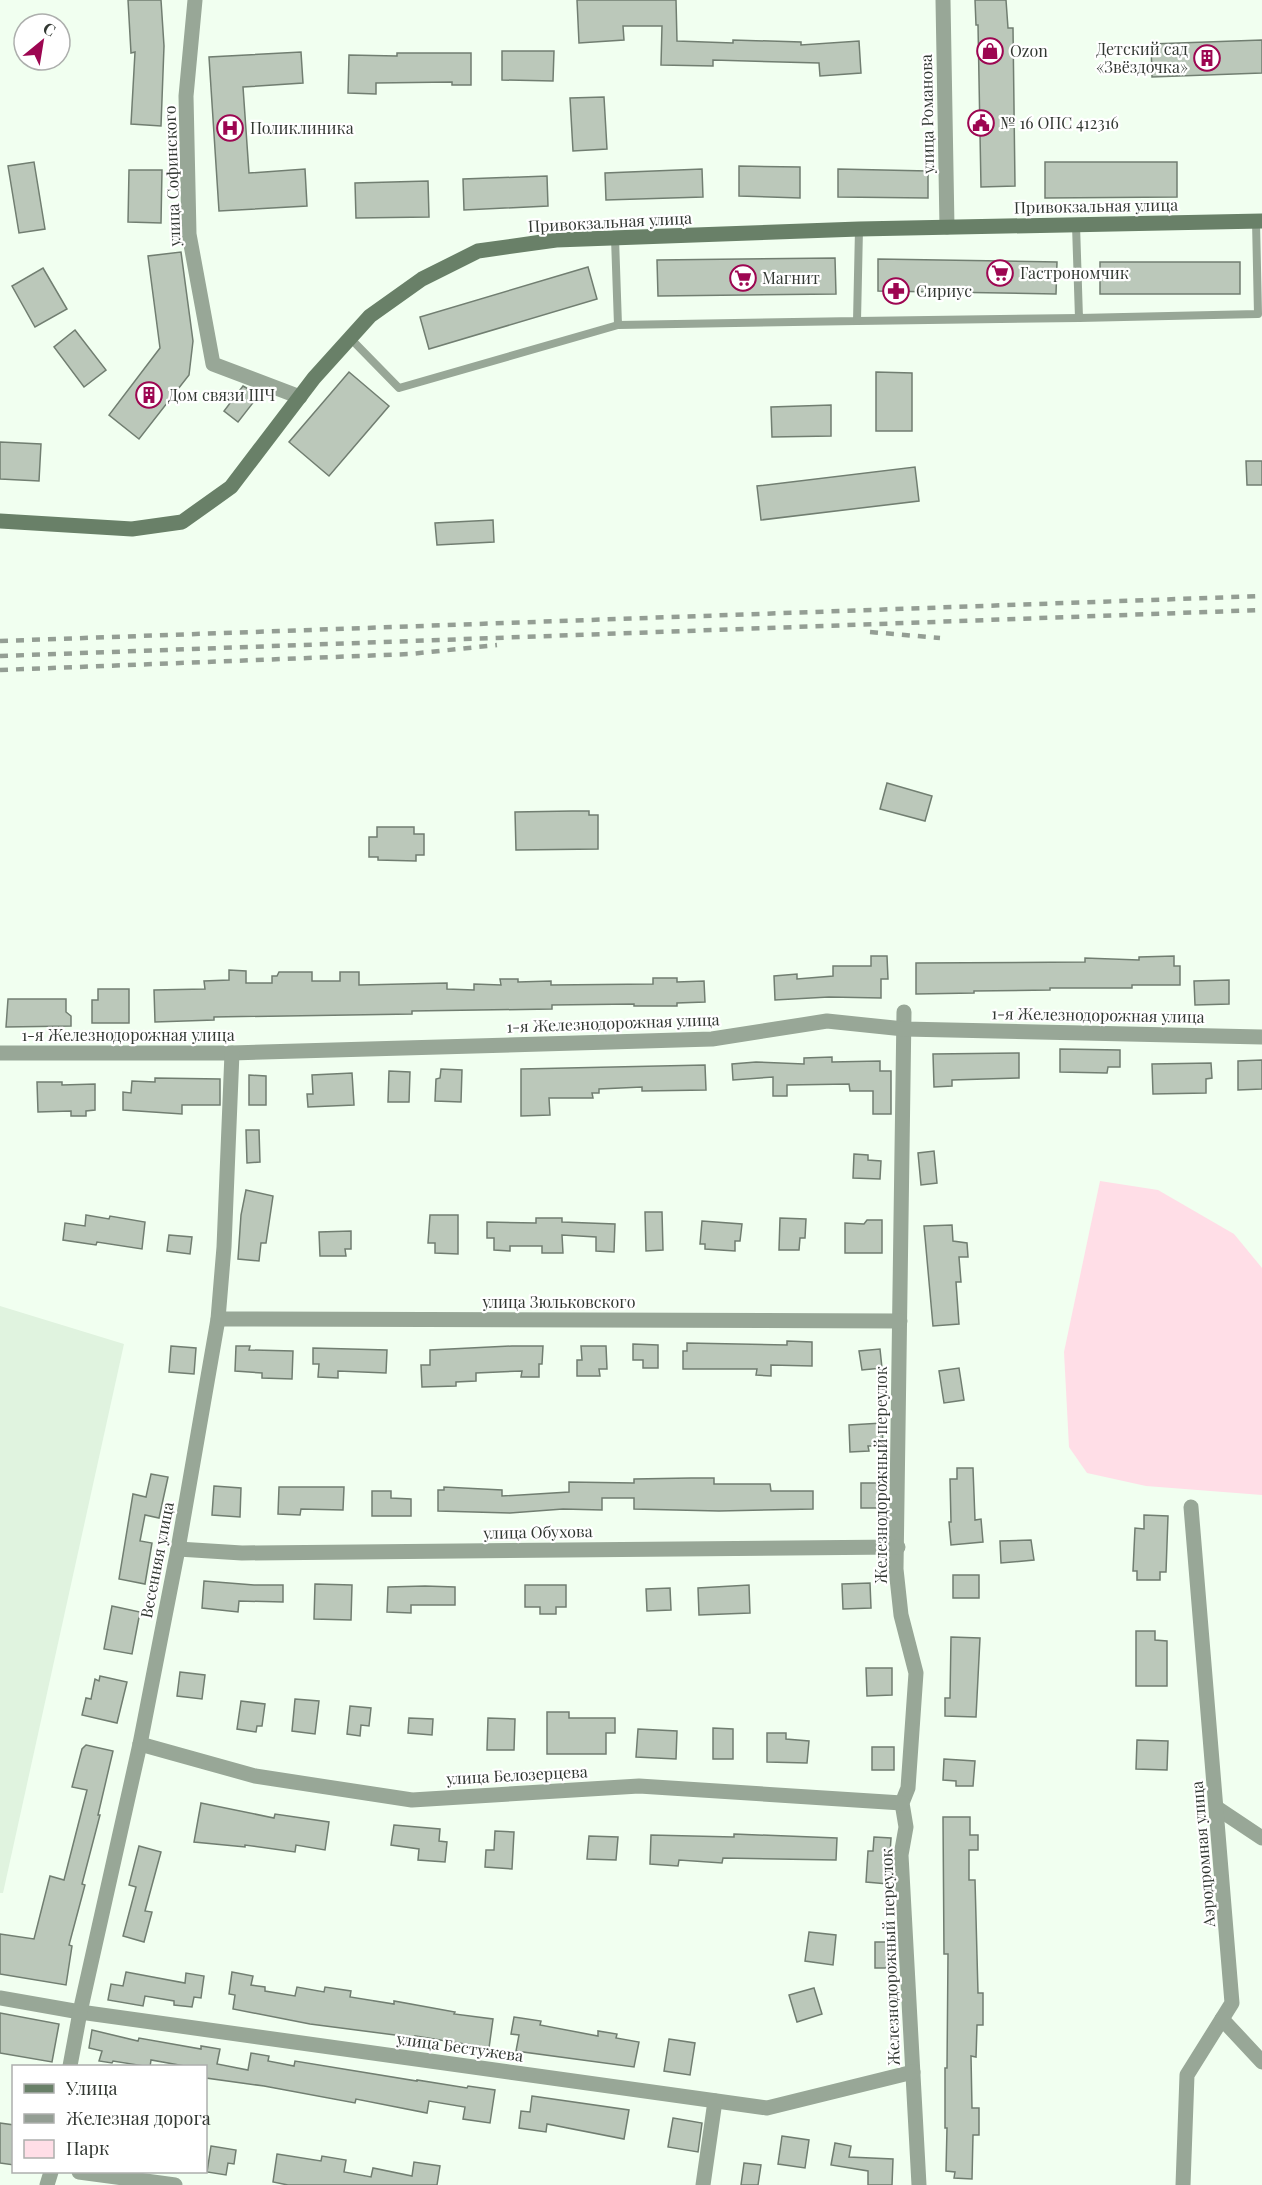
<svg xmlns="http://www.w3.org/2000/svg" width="1262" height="2185" font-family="'Playfair Display',serif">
<rect width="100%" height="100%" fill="#f1fff0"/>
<polygon fill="#e0f3df" points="0,1306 124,1344 3,1893 0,1893"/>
<polygon fill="#ffdee7" points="1100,1181 1158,1190 1234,1234 1262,1268 1262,1495 1146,1486 1087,1473 1069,1447 1064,1352"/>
<g fill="#bbc8ba" stroke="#717e71" stroke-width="1.5">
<polygon points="128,0 161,0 164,46 161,126 131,124 135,52 131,53"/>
<polygon points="577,0 676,0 677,41 733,43 733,40 801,42 801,45 859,41 861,73 820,76 819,63 713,60 713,66 661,65 662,26 623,26 624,40 579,43"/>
<polygon points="975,0 1006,0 1008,28 1013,28 1015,186 981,187 978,25 976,25"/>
<polygon points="1262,40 1262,73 1152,77 1151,44"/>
<polygon points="502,51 554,51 553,81 502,80"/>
<polygon points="301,52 303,83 243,87 249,173 305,169 307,206 219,211 209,57"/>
<polygon points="397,53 471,53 471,85 452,85 452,82 376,83 376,94 348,93 349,55 397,56"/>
<polygon points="604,97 607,149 573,151 570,98"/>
<polygon points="34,162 45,229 19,233 8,166"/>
<polygon points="1045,162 1177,162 1177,197 1045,198"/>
<polygon points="739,166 800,167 800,198 739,196"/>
<polygon points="702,169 703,197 606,200 605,173"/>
<polygon points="838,169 928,171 928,198 838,197"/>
<polygon points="129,170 162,170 161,223 128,222"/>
<polygon points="547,176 548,206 464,210 463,179"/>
<polygon points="428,181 429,217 356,218 355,183"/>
<polygon points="181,252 193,341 189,375 139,439 109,415 160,348 148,256"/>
<polygon points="835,258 836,294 658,296 657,260"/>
<polygon points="878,259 1057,262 1056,294 878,291"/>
<rect x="1100" y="262" width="140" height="32"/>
<polygon points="588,267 597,299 429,349 420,317"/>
<polygon points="43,268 67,309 35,327 12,286"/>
<polygon points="75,330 106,370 84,387 54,347"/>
<polygon points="349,372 389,406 329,476 289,442"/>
<polygon points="876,372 912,373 912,431 876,431"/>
<polygon points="243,386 259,395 238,422 224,411"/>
<polygon points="831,405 831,436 772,437 771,407"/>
<polygon points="0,442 41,444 39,481 0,479"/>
<polygon points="1246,461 1262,461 1262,485 1247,485"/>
<polygon points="915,467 919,501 761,520 757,486"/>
<polygon points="493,520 494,542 437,545 435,523"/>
<polygon points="887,783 932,796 925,821 880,809"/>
<polygon points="572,811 589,811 589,815 598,815 598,849 516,850 515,812"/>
<polygon points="377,827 414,827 414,834 424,834 424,855 416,855 416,861 378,860 378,857 369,857 369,837 377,837"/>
<polygon points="871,956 887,956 888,979 881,979 881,998 829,997 775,1000 774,976 797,974 797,979 833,976 833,966 871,966"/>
<polygon points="1174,956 1174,966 1180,966 1180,985 1132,985 1132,988 1050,988 1050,990 974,991 974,993 916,994 916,963 1085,962 1085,958 1139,960 1139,957"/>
<polygon points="229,970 246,971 246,983 272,983 272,976 277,976 279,972 312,972 312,981 340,981 340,972 359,972 359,985 447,983 447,989 474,990 474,984 501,985 500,979 518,979 518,982 551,981 551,985 653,984 653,978 677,978 677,982 704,981 705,1002 677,1003 677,1006 634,1006 634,1004 552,1005 552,1009 412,1011 412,1014 214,1017 214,1020 155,1022 154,990 205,989 204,981 229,980"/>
<polygon points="1229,980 1229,1004 1195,1005 1194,981"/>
<polygon points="98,989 129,989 129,1023 92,1023 92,1000 98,1000"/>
<polygon points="8,999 66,999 66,1012 71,1016 71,1026 6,1027"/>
<polygon points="1060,1049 1120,1050 1120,1067 1108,1067 1107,1073 1060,1072"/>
<polygon points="1019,1053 1019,1078 952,1080 952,1086 934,1087 933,1054"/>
<polygon points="832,1057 832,1062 880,1061 880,1071 891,1071 891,1114 873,1114 873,1091 850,1091 849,1084 787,1085 787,1096 773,1096 773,1077 733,1080 732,1064 756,1062 804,1064 804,1058"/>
<polygon points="1262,1060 1262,1089 1238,1090 1238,1061"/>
<polygon points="1211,1063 1212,1078 1206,1079 1206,1093 1153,1094 1152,1064"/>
<polygon points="705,1065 706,1090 642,1091 642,1087 599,1089 599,1093 592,1093 593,1098 549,1098 550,1115 521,1116 521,1069"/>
<polygon points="441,1069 462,1070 461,1102 435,1101 436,1079 440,1078"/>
<polygon points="389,1071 410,1072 409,1102 388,1102"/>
<polygon points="352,1073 354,1105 308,1107 307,1094 313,1094 312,1075"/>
<polygon points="249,1075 266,1076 266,1105 249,1105"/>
<polygon points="155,1078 220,1079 220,1105 182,1105 182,1114 123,1110 123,1092 131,1093 132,1081 155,1082"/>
<polygon points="37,1082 62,1082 62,1085 95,1084 95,1110 86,1111 86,1116 71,1116 71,1111 38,1112"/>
<polygon points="246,1130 259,1130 260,1162 247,1163"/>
<polygon points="934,1151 937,1183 921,1185 918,1153"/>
<polygon points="854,1154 868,1155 868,1160 881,1161 880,1179 853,1178"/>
<polygon points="246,1190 273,1196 266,1243 261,1243 259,1261 238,1259 241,1215"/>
<polygon points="645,1212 662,1212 663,1250 646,1251"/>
<polygon points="86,1215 109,1219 110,1216 145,1222 142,1249 97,1242 96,1245 63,1240 65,1223 85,1226"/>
<polygon points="430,1215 458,1215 458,1254 435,1253 435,1243 428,1243"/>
<polygon points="536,1218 562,1218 562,1222 615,1224 614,1252 596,1251 596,1237 562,1235 563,1253 542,1253 542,1246 510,1246 510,1251 494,1250 494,1238 487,1238 487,1222 536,1223"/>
<polygon points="780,1218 806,1219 805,1238 800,1238 799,1250 779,1250"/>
<polygon points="867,1220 882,1220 882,1253 845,1253 845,1223 864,1224"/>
<polygon points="702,1221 742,1224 740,1241 735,1241 735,1251 705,1249 705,1244 700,1244"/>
<polygon points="952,1225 953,1241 967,1243 968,1257 959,1257 961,1282 956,1282 959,1324 933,1326 924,1226"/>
<polygon points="351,1231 351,1249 345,1249 346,1256 320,1256 319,1232"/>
<polygon points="169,1235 192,1237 190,1254 167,1251"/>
<polygon points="787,1341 812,1342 812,1366 771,1365 771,1376 756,1375 757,1369 683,1369 683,1351 687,1351 687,1343 787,1345"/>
<polygon points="633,1344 658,1345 658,1368 643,1368 643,1360 633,1360"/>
<polygon points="171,1346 196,1348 194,1374 169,1372"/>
<polygon points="236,1346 250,1346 249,1350 293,1351 292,1379 262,1378 262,1373 235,1371"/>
<polygon points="512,1346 543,1346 542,1364 539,1364 539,1377 521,1377 522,1371 476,1373 476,1381 456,1382 456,1386 422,1387 421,1365 430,1365 430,1350"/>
<polygon points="581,1346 606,1346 607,1369 599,1369 600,1376 577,1376 577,1360 582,1360"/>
<polygon points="313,1348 387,1350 386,1373 338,1371 338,1378 318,1377 319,1364 313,1364"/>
<polygon points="880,1349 882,1368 862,1370 859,1351"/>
<polygon points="959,1368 964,1400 944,1403 939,1371"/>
<polygon points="882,1423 883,1446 868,1446 869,1451 850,1452 849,1425"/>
<polygon points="957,1468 973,1468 975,1520 981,1519 983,1542 951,1545 949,1522 951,1522 950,1479 957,1479"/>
<polygon points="151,1474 168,1477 159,1518 145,1515 140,1541 152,1543 145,1584 119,1579 133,1494 146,1497"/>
<polygon points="691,1478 714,1478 714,1484 770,1484 771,1491 813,1491 813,1509 719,1511 634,1509 634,1498 602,1498 602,1510 563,1509 510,1513 438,1511 438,1490 444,1490 444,1487 502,1490 502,1496 569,1492 569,1482 634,1483 634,1479"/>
<rect x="861" y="1483" width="22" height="25"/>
<polygon points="214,1486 241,1488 240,1517 212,1515"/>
<polygon points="279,1487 344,1487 343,1510 301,1509 300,1515 278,1514"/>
<polygon points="372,1491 391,1491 391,1498 411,1499 411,1516 372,1516"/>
<polygon points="1144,1515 1168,1516 1166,1572 1160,1572 1160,1580 1137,1580 1137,1571 1133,1571 1135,1528 1144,1529"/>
<polygon points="1031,1540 1034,1560 1001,1563 1000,1541"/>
<rect x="953" y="1575" width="26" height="23"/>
<polygon points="204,1581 254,1585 283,1585 283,1602 239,1601 238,1612 202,1608"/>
<polygon points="870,1583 871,1608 843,1609 842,1584"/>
<polygon points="315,1584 352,1585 351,1620 314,1619"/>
<polygon points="525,1585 566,1585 566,1607 556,1607 556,1614 540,1614 540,1607 525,1607"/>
<polygon points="749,1585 750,1613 699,1615 698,1588"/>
<polygon points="425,1586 455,1587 455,1605 411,1605 411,1613 387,1612 388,1587"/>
<polygon points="670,1588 671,1610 647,1611 646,1589"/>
<polygon points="112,1606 140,1612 132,1654 104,1649"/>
<polygon points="1136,1631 1155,1631 1155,1640 1167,1641 1167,1686 1136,1686"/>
<polygon points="951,1637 980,1638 976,1717 945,1716 945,1698 950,1698"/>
<polygon points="866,1668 892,1668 892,1695 867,1696"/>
<polygon points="180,1672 205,1675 202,1699 177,1696"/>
<polygon points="100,1676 127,1682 117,1723 82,1715 86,1698 91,1699 95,1679 99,1681"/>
<polygon points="295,1699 319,1701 315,1734 292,1731"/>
<polygon points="241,1701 265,1704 262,1726 257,1726 256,1732 237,1729"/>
<polygon points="350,1706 371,1708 369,1726 361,1725 360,1736 347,1734"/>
<polygon points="547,1712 569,1712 569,1718 615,1718 615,1733 606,1733 606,1754 547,1754"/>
<polygon points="409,1718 433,1719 432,1735 408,1733"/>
<polygon points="488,1718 515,1719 514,1750 487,1750"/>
<polygon points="713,1728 733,1729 733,1759 713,1759"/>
<polygon points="638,1729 677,1731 676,1759 636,1757"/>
<polygon points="767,1733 786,1733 786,1739 809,1741 807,1763 767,1762"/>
<polygon points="1137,1740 1168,1741 1167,1770 1136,1769"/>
<polygon points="86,1745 113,1751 98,1815 100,1815 82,1884 85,1885 69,1945 72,1946 66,1985 0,1974 0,1934 34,1939 50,1876 64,1880 87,1790 72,1787 82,1749"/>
<rect x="872" y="1747" width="22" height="23"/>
<polygon points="944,1759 975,1761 973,1786 956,1786 956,1781 943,1780"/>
<polygon points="201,1803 274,1818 275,1814 329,1822 325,1850 296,1845 295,1852 245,1845 245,1847 194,1842"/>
<polygon points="943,1817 970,1817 970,1835 978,1835 978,1850 969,1850 969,1880 975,1880 978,1993 983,1993 983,2025 977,2025 976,2057 971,2056 972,2108 979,2108 979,2135 973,2135 972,2179 954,2178 955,2172 946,2171 947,2128 945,2128 945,2068 947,2068 948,1954 944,1954"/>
<polygon points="394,1825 440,1829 439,1841 447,1842 445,1862 418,1860 419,1849 391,1845"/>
<polygon points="495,1831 514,1832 512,1869 485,1867 486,1850 494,1850"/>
<polygon points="734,1834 837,1838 836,1860 723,1858 722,1863 679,1860 678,1866 650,1864 651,1835 734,1837"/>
<polygon points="589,1836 618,1837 616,1860 587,1859"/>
<polygon points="874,1837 891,1838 888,1884 866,1882 868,1851 873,1851"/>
<polygon points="139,1846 161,1852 145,1911 152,1912 144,1942 123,1936 136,1887 129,1885"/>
<polygon points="809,1932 836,1935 833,1965 805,1961"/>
<rect x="875" y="1942" width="16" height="26"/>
<polygon points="126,1972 185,1983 186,1973 204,1976 201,1998 194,1997 192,2007 174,2005 174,2001 145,1996 143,2006 108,2000 111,1984 123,1986"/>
<polygon points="232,1972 253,1976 251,1985 265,1987 265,1991 295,1996 297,1987 324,1992 325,1987 351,1991 350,1997 394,2004 394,2001 455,2012 454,2014 493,2019 489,2048 415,2036 415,2039 395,2035 310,2024 233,2009 235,1995 229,1994"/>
<polygon points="814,1988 822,2014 797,2022 789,1995"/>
<polygon points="0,2013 59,2024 52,2062 0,2053"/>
<polygon points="514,2017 541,2021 540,2025 598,2036 598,2031 617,2034 616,2038 639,2042 634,2067 516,2051 519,2035 511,2034"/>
<polygon points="92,2030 138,2041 139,2038 201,2049 201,2046 220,2049 217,2064 248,2070 251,2053 269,2056 268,2061 294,2066 295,2061 417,2081 417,2080 467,2088 468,2086 495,2090 490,2123 463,2119 465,2107 429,2101 427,2113 356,2099 355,2103 264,2086 206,2078 206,2067 190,2067 151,2060 150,2067 113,2061 112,2063 99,2061 102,2051 89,2048"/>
<polygon points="669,2039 695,2043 690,2075 664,2071"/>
<polygon points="532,2096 629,2110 624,2139 547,2124 546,2132 519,2128 521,2111 530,2112"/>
<polygon points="673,2118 702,2123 698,2152 668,2147"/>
<polygon points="0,2123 14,2125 14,2165 0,2163"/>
<polygon points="782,2136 809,2140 805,2168 778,2164"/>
<polygon points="835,2143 851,2146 849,2157 893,2159 892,2185 868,2185 868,2171 831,2165"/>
<polygon points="211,2146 236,2150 234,2164 228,2163 226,2175 207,2172"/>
<polygon points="277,2154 321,2161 322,2156 346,2160 344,2172 371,2177 373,2168 412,2176 414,2162 440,2166 437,2185 288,2185 273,2182"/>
<polygon points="744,2163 761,2165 758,2185 741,2185"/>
</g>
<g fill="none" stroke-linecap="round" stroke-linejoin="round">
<g stroke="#98a797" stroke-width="8">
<polyline points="1076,225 1079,318 1258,314 1256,221"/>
<polyline points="615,238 618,325 857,321 859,229"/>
<polyline points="857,321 1079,318"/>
<polyline points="350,338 399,388 618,325"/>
</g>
<g stroke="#98a797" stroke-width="15">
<polyline points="195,0 186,96 189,234 213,364 300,397"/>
<polyline points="943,0 947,227"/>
<polyline points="904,1012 896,1569 901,1615 916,1673 908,1788 902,1803 906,1827 901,1855 919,2185"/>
<polyline points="0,1053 232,1053 712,1039 827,1021 904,1029 1262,1037"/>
<polyline points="218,1319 900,1321"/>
<polyline points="178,1549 242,1553 898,1547"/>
<polyline points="140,1744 255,1776 412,1800 639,1786 902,1803"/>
<polyline points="1217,1808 1262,1838"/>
<polyline points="0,1998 80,2012 767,2108 913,2072"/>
<polyline points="1222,2019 1262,2062"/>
<polyline points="70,2066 80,2012 140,1744 178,1549 218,1319 224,1247 232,1053"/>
<polyline points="79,2172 175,2185"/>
<polyline points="47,2185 51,2172"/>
<polyline points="703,2185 715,2101"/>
<polyline points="1183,2185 1187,2075 1232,2003 1191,1507"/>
</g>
<polyline stroke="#698068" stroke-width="15" points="0,521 132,529 182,522 231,487 314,378 370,316 422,279 478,251 556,240 859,229 1262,221"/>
<g stroke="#949e94" stroke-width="4.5" stroke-dasharray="8 8" stroke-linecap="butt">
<polyline points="870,632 940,638"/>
<polyline points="0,641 1262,596"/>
<polyline points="0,656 1262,610"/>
<polyline points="0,670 410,654 497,645"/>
</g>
</g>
<defs>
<g id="shop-ring" transform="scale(1.35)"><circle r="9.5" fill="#fff" stroke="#9d0651" stroke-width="1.5"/><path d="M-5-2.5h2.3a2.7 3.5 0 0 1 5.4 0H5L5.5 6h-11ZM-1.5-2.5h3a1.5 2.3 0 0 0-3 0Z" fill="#9d0651"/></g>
<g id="building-ring" transform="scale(1.35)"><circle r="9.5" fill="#fff" stroke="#9d0651" stroke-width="1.5"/><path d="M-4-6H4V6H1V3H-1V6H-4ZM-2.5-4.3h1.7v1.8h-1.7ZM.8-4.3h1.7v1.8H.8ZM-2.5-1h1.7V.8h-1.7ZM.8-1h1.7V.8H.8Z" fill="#9d0651"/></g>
<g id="civic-ring" transform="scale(1.35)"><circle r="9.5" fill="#fff" stroke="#9d0651" stroke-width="1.5"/><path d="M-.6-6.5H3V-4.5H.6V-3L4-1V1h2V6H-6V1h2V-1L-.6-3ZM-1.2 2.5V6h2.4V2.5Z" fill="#9d0651"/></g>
<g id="hospital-ring" transform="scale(1.35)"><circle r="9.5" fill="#fff" stroke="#9d0651" stroke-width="1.5"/><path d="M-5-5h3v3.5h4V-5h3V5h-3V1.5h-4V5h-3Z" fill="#9d0651"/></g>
<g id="supermarket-ring" transform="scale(1.35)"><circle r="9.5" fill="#fff" stroke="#9d0651" stroke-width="1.5"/><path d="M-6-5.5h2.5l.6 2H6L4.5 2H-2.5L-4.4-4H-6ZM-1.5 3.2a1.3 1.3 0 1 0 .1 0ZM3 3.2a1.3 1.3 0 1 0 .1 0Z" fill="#9d0651"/></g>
<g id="pharmacy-ring" transform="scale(1.35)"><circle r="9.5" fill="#fff" stroke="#9d0651" stroke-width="1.5"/><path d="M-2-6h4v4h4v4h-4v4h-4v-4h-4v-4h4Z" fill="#9d0651"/></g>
</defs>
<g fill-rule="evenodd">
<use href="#shop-ring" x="990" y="51"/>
<use href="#building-ring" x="1207" y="58"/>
<use href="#civic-ring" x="981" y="123"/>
<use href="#hospital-ring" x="230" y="128"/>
<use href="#supermarket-ring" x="1000" y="273"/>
<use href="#supermarket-ring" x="743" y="278"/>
<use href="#pharmacy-ring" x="896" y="291"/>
<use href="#building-ring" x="149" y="395"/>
</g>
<g text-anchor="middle" stroke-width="4.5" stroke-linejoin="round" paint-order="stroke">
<g font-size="16" fill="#323832" stroke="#fff" text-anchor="start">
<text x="1188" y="55" text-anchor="end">Детский сад<tspan x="1188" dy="18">«Звёздочка»</tspan></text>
<text x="1010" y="57">Ozon</text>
<text x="1000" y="129">№ 16 ОПС 412316</text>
<text x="250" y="134">Поликлиника</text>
<text x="1020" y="279">Гастрономчик</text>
<text x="762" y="284">Магнит</text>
<text x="916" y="297">Сириус</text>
<text x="168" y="401">Дом связи ШЧ</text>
</g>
<g font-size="16" fill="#323832" stroke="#fff">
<text transform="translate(927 114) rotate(-91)" y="6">улица Романова</text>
<text transform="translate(172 176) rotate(-92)" y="6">улица Софинского</text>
<text transform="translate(1096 206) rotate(-1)" y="6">Привокзальная улица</text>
<text transform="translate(610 222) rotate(-3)" y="6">Привокзальная улица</text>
<text transform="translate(1098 1015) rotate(1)" y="6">1-я Железнодорожная улица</text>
<text transform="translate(613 1023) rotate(-2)" y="6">1-я Железнодорожная улица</text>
<text x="128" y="1041">1-я Железнодорожная улица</text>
<text x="559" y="1308">улица Зюльковского</text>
<text transform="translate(881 1475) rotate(-90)" y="6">Железнодорожный переулок</text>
<text transform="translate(538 1532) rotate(-1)" y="6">улица Обухова</text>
<text transform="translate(157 1560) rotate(-79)" y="6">Весенняя улица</text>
<text transform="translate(517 1775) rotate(-3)" y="6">улица Белозерцева</text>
<text transform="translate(1203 1854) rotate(-95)" y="6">Аэродромная улица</text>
<text transform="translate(890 1957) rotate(-92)" y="6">Железнодорожный переулок</text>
<text transform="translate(460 2047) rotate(8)" y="6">улица Бестужева</text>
</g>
</g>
<rect x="12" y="2065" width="195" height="108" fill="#ffffff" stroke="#adafad" stroke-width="1.5"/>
<rect x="24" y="2084" width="30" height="9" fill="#698068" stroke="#adafad" stroke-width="1.5"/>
<text x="66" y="2095" font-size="18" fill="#323832">Улица</text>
<rect x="24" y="2114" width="30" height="9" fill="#949e94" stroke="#adafad" stroke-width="1.5"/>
<text x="66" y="2125" font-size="18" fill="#323832">Железная дорога</text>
<rect x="24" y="2140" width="30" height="18" fill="#ffdee7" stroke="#adafad" stroke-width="1.5"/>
<text x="66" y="2155" font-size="18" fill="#323832">Парк</text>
<g transform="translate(42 42) rotate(30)"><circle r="28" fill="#ffffff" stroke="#adafad" stroke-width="1.5"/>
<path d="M0-4.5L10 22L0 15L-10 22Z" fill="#9d0651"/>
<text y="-9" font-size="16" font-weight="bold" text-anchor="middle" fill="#323832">С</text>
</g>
</svg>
